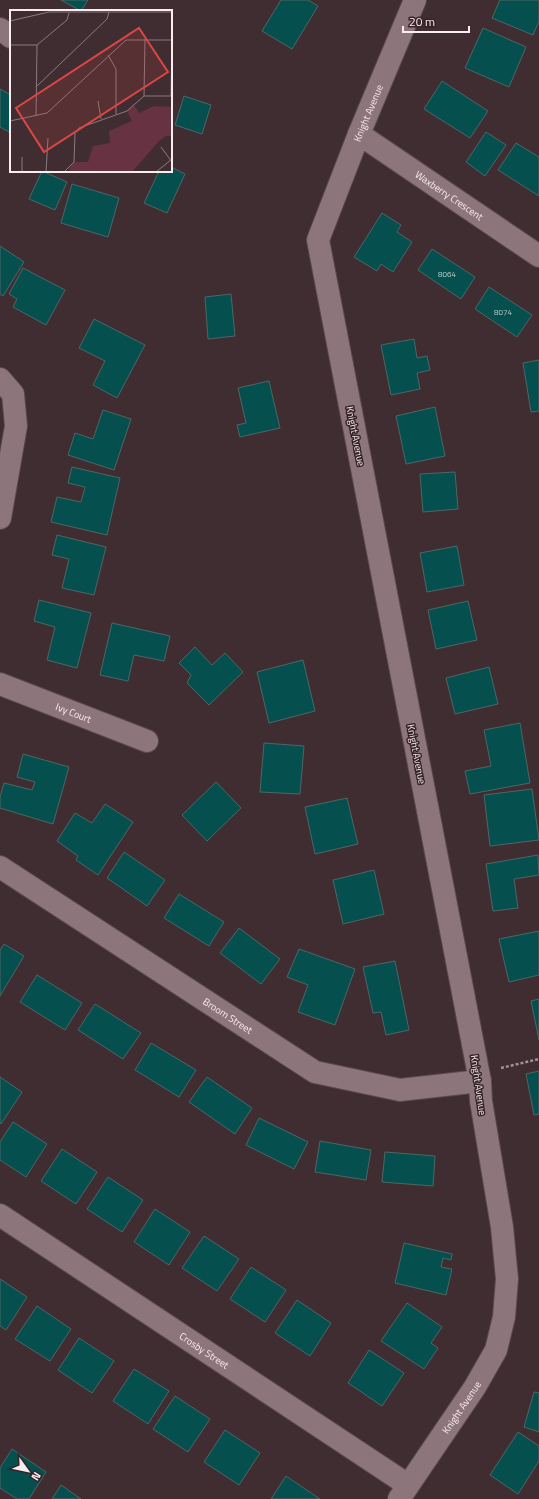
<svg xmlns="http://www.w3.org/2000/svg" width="539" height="1499" font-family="'Titillium Web',sans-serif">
<rect width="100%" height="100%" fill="#402d32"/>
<g fill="#05504f" stroke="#4d6665">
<polygon points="61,0 88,0 81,11"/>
<polygon points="281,0 308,0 318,6 292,49 262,31"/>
<polygon points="500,0 539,0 539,21 533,35 492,18"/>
<polygon points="483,28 526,47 509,87 465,68"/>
<polygon points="442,81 488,111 470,138 424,109"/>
<polygon points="0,89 11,95 11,133 0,127"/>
<polygon points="184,96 211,105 202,134 175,125"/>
<polygon points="486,132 506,145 485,176 466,162"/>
<polygon points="516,143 539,157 539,196 498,170"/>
<polygon points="171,167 185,174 167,213 144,203 159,171 171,171"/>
<polygon points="42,171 67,182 55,210 29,199"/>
<polygon points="72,184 119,198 108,237 61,223"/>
<polygon points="382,213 401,225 397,232 412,242 393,272 381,264 377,271 354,257"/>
<polygon points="0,246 24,262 3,296 0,294"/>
<polygon points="432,249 475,277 461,299 418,270"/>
<polygon points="23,268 65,290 46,325 13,307 17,299 9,294"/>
<polygon points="489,287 532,315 517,337 475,309"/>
<polygon points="231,294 235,336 208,339 205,297"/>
<polygon points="94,319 145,345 117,398 93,385 105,361 79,348"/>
<polygon points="414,339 417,358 427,356 430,370 417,373 420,389 391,395 381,345"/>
<polygon points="539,360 539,411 531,412 523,363"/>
<polygon points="269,381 280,428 240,437 237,425 246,423 238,388"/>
<polygon points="435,407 445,456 406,464 396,416"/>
<polygon points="103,410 131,419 114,470 68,455 75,433 93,439"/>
<polygon points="72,467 120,478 107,535 51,522 57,497 81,502 85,487 68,483"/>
<polygon points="455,472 458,509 423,512 420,474"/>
<polygon points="57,535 106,547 94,595 62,588 69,559 52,555"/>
<polygon points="457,546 464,585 427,592 420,553"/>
<polygon points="39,600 91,613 77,668 47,660 55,627 34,621"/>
<polygon points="468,601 477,640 436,649 428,610"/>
<polygon points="112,623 170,636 164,661 134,655 128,681 100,675"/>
<polygon points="195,647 212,665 225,653 243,672 209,705 187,683 191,675 179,663"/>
<polygon points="303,660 315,711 269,723 257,672"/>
<polygon points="489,667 498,704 455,714 446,678"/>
<polygon points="520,723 530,783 470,794 465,771 491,766 484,730"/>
<polygon points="264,743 304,746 300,794 260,792"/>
<polygon points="23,754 69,767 53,824 0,808 0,797 4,783 32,790 35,782 17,777"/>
<polygon points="216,782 241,808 207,841 182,815"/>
<polygon points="532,789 539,840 490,846 484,795"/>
<polygon points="347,798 358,844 315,854 305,807"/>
<polygon points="105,804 133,822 98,875 76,860 78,856 57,841 75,813 92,823"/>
<polygon points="124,852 165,880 147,906 107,878"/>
<polygon points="538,855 539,875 514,879 518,908 493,911 486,864"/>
<polygon points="374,870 384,914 343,924 333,880"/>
<polygon points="179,894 224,922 209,946 164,918"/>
<polygon points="239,928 280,959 261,984 220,953"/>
<polygon points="539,931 539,975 509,982 499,939"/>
<polygon points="4,944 24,956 0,996 0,950"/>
<polygon points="299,949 355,969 335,1025 298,1012 308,985 287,977"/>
<polygon points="395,961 409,1030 386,1035 381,1012 373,1013 363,967"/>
<polygon points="37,975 82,1003 65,1030 20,1002"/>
<polygon points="539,999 539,1040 531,1001"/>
<polygon points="95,1004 141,1033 123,1059 78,1030"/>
<polygon points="151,1043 196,1070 179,1097 135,1070"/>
<polygon points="539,1071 539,1114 534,1115 526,1074"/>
<polygon points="0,1077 22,1092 1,1124 0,1123"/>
<polygon points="207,1077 252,1108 235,1134 189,1102"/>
<polygon points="259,1118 308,1142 294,1169 246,1145"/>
<polygon points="13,1122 47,1144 26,1177 0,1160 0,1142"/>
<polygon points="320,1141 371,1150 366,1180 315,1172"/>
<polygon points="62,1149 97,1172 76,1204 41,1181"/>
<polygon points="385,1152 435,1156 433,1186 382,1182"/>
<polygon points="108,1177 143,1200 122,1232 87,1209"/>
<polygon points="155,1209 190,1232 169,1265 134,1242"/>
<polygon points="204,1236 239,1259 217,1291 182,1268"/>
<polygon points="404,1243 452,1254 451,1260 443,1258 441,1267 452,1269 446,1295 395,1283"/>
<polygon points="251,1267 286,1290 265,1322 230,1299"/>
<polygon points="0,1279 27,1297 6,1330 0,1326"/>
<polygon points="297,1300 331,1323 310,1356 275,1333"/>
<polygon points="407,1303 442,1327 431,1343 438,1348 424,1369 381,1341"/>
<polygon points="37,1306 71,1329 50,1361 15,1339"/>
<polygon points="79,1338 114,1361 92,1393 58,1370"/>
<polygon points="369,1350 404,1373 382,1406 348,1383"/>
<polygon points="134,1369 169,1391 148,1424 113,1401"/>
<polygon points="534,1392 539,1393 539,1432 524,1427"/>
<polygon points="175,1396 210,1419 188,1452 153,1429"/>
<polygon points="225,1430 260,1453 239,1485 204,1462"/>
<polygon points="518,1432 539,1446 539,1461 518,1494 490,1475"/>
<polygon points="12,1449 46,1472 29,1499 17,1499 0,1488 0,1468"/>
<polygon points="286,1476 320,1499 271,1499"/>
<polygon points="61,1485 81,1499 52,1499"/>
</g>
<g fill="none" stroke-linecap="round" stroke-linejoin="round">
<g stroke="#5a494d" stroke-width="24">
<g id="minor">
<polyline points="0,29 11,37"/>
<path id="s1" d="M 359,134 L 539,256"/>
<polyline points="0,379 13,394 16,426 0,518"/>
<path id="s2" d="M 0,684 L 147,741"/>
<path id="s3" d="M 0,867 L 315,1072 L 400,1090 L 480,1081"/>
<path id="s4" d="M 0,1215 L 408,1485"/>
<path id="s5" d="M 399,1499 L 475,1387 L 496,1350 L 504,1317 L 507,1279 L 502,1227 L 481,1101 L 480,1081 L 318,240 L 359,134 L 415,0"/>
</g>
</g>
<polyline stroke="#a19195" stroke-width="2.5" stroke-dasharray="3 2" stroke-linecap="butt" points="501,1068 539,1059"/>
<use href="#minor" stroke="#8c757b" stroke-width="22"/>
</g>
<g text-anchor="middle" stroke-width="3" stroke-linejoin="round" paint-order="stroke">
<g font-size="8" fill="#bdc6c8">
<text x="447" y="277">8064</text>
<text x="503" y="315">8074</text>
</g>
<g font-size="10" fill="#faedf0" stroke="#362328">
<text dy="4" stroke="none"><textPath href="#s5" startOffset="1443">Knight Avenue</textPath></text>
<text dy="4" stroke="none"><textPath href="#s1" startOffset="109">Waxberry Crescent</textPath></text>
<text transform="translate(356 436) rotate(79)" y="4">Knight Avenue</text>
<text dy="4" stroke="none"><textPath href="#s2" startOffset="79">Ivy Court</textPath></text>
<text transform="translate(417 754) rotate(79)" y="4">Knight Avenue</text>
<text dy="4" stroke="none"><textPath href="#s3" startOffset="272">Broom Street</textPath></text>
<text transform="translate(479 1085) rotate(82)" y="4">Knight Avenue</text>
<text dy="4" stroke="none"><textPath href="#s4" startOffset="245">Crosby Street</textPath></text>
<text dy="4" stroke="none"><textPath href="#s5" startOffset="111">Knight Avenue</textPath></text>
</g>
</g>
<g transform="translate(10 10)">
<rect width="162" height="162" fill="#402d32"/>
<path d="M 124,95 L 129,103 L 144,96 L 162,97 L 162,126 L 156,126 L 149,131 L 122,162 L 61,162 L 59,159 L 64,152 L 78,152 L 83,136 L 100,133 L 99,121 L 122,111 L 117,101 Z" fill="#673242"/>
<path fill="none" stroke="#8a7a7e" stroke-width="1" d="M 0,11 L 39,2 L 162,2M 0,30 L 0,72M 0,35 L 27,35M 27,35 L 57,10 L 59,3M 98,45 L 106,59 L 106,104M 27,76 L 97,9 L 99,2M 134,86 L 135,29M 88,91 L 91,109M 26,106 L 27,35M 0,111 L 37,103 L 116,30 L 162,30M 151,137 L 162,152M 12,162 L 12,147M 36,162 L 38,128M 54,162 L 64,152 L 65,123 L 69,118 L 117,101 L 134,86 L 161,86 L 162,26M 146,162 L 162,149"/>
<path fill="#db4646" fill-opacity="0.15" stroke="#db4646" stroke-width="2" d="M 129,18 L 158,62 L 34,142 L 6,98 Z"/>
<rect width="162" height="162" fill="none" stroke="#faedf0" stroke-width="2"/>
</g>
<g transform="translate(28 1471) rotate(123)" stroke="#362328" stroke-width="3" paint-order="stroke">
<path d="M0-3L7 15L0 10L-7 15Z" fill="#faedf0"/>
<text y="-6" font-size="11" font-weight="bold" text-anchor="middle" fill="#faedf0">N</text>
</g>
<path d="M403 26v6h66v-6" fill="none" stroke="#faedf0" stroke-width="2"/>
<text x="409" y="26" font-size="12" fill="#faedf0" stroke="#362328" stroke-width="3" paint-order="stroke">20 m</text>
</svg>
